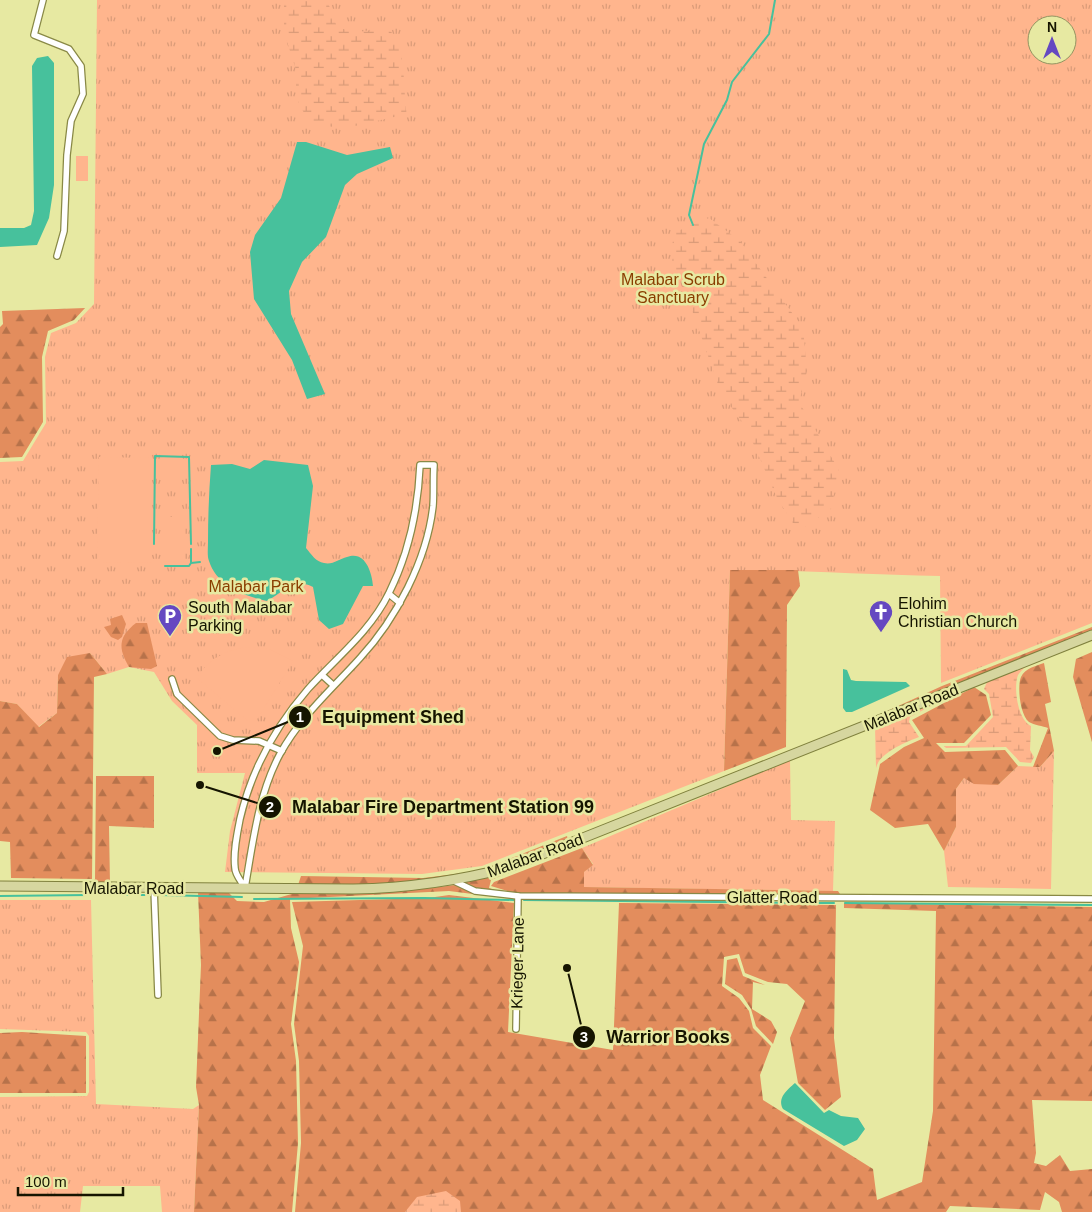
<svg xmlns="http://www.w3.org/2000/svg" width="1092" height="1212" font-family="Helvetica,sans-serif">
<defs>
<pattern id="grass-tufts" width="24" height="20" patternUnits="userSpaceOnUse" patternTransform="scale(1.25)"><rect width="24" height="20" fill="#ffb58d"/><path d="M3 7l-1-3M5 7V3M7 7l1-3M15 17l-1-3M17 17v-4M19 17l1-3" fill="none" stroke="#da9b78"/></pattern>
<pattern id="forest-firs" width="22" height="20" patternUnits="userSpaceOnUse" patternTransform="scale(1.25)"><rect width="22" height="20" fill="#e38d5d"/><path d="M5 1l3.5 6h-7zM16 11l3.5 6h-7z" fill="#b7724a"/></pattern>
<pattern id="wetland-marsh" width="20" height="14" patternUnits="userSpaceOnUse" patternTransform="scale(1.25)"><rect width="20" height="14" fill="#ffb58d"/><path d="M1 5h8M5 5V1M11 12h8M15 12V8" fill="none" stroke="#da9b78"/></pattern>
</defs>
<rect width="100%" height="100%" fill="#e7e9a2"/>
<g fill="url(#grass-tufts)" fill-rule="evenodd">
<path d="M 97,0 L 1092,0 L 1092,623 L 941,683 L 940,576 C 869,575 800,570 730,570 L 724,771 L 482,866 L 422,874 L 225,872 L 230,831 L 245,773 L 197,773 L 197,725 L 172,701 L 154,672 L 129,667 L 107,674 L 90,653 L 58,675 L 57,713 L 38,727 L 17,704 L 0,701 L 0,462 L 23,461 L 46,423 L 45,357 L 51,333 L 76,323 L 94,304 ZM 1037,25 L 1067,25 L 1067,55 L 1037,55 Z"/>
<polygon points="1054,751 1051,889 948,887 944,851 956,827 956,789 964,778 998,785 1018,766 1040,767"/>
<polygon points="790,760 791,820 835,821 833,891 584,887 584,872 593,864 582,848"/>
<polygon points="0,900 91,900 96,1104 193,1109 199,1105 194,1212 162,1212 160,1186 83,1186 80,1212 0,1212 0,1097 87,1096 89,1092 89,1036 86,1032 0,1029"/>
</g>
<g fill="url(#forest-firs)">
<polygon points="85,308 74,320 48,331 42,357 43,422 22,457 0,458 0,327 3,324 2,311"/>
<polygon points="730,570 798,570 800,586 787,605 786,747 724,771"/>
<polygon points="122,615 126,624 122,637 118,640 111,637 104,627 111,625 110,619"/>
<path d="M 136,623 L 147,623 L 157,666 L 151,669 L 129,667 C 118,648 118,637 136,623 Z"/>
<polygon points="1092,627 1092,631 885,712 942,686"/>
<polygon points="1092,652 1092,742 1073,677 1076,659"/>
<polygon points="90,653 107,674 94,677 92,879 11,878 10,842 0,841 0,701 17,704 39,727 57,713 58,675 67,657"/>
<path d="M 1044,663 L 1051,702 L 1045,704 L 1054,751 L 1040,767 L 1033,767 L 1048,728 C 1043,726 1034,725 1029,722 C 1020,715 1017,686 1021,677 C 1025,668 1036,666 1044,663 Z"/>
<polygon points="974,687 986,695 991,715 964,743 936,743 945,752 1005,750 1018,766 998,785 974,784 964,778 956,789 956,827 944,851 928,824 895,828 870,810 880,764 904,747 924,738 912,720"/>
<polygon points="96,776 154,776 154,828 109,826 110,884 85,882 93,882 95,879"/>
<path d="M 567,836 L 568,840 C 548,848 528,858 507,864 C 438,883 369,885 298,885 L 301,876 L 423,878 L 448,875 L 482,870 Z"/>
<polygon points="570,848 491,880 489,888 512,896 512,899 449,891 290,899 291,928 299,962 291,1024 296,1061 298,1143 292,1212 194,1212 199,1105 196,1087 201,965 198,892 228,892 237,901 264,902 295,893 397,892 455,885 511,871"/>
<polygon points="582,848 593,865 584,872 584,887 838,891 840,894 518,894 491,886 494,882"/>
<polygon points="449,895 514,903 508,1032 613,1050 619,903 836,905 834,1038 841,1097 825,1110 798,1083 790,1038 805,1001 787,984 768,982 745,973 739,954 724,957 722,986 739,998 749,1011 753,1028 771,1046 760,1075 763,1100 873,1169 877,1200 922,1182 933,1111 936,911 844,908 844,903 1092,907 1092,1101 1032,1100 1036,1153 1034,1163 1046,1166 1060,1155 1070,1171 1092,1169 1092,1212 1062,1212 1059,1202 1045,1192 1040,1210 950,1206 946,1212 295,1212 301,1143 299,1061 294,1024 303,946 292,902 428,898"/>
<polygon points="737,958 743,976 765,985 753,982 752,1009 771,1021 777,1032 773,1044 756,1026 751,1009 742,995 725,984 727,960"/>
<polygon points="22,1032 86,1036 86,1093 0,1093 0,1033"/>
</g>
<g fill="url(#wetland-marsh)">
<path d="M 284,0 L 327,0 L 337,27 C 343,29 350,31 356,32 C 366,32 378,27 387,30 C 407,35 403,96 407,114 L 346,128 L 314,125 L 304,113 L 296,97 L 296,70 L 284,32 Z"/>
<polygon points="709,218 740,241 803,328 807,371 799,402 839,470 831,509 803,528 793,523 778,500 746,427 721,393 692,310 672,264 673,233"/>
<path d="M 1026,666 C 1023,669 1020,672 1018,675 C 1013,688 1018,720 1031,726 L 1030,750 L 1034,757 L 1031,763 L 1020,762 L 1006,747 L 946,748 L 944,746 L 966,746 L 993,717 L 989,694 L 984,689 L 987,682 Z"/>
<path d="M 948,697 L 910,717 L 909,722 L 919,737 C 906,742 879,753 876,768 L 875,726 Z"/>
<polygon points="446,1191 460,1201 461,1212 405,1212 417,1197"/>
</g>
<g fill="#ffb58d">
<rect x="76" y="156" width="12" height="25"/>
<polygon points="99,457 152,458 152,563 97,562"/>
<rect x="164" y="460" width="16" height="28"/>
<polygon points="163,517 185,517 185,562 163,561"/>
<path d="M 248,647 L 269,649 L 293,661 L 256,721 L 248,721 L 197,678 C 209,658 226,650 248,647 Z"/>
</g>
<g fill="#47c19c">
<polygon points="48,56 54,63 54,185 49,218 37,245 0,247 0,228 24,228 31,225 34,211 32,66 37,58"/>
<polygon points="297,142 306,142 347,155 390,147 393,158 357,174 345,185 326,237 302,262 289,291 291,314 325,394 307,399 292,360 254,299 250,252 255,235 281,198"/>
<path d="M 264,460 L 308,465 L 313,486 L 306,548 C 311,554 316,562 324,563 C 333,565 339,559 347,557 C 365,550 372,572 373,586 L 363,586 L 343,624 L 329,629 L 319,620 L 313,587 C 295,577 283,592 267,601 C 244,596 217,586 209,561 C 207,556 208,548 208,542 C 208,516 209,491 211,465 L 232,464 L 250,469 Z"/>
<polygon points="843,669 847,670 851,680 856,681 906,682 910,686 852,712 846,712 843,708"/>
<path d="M 795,1083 L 824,1113 L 829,1110 L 841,1116 L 858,1118 L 865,1129 L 857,1140 L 844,1146 L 783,1109 C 777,1098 787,1090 795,1083 Z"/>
</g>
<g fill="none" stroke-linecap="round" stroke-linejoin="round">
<g stroke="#47c19c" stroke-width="2">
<polyline points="693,225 689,215 704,144 727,100 732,82 769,34 775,0"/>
<polyline points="154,544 155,456 189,457 191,544"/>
<polyline points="191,563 200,562"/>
<polyline points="165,566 189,566 191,563 191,549"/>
<polyline points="99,895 149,895"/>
<polyline points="160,895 242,897"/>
<polyline points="0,896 88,895"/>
<polyline points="254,899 425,898 515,900"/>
<polyline points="524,900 802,903"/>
<polyline points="814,903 834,903"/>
<polyline points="845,903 1092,905"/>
</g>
<g stroke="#898946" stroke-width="8">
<g id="minor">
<polyline points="43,0 34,35 69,49 81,66 83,94 71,121 67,155 64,231 57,256"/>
<path d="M 420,465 L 434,465 C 433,479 434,493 433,506 C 427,560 396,619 360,658 C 333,688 300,717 280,754 C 258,795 253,842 245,888 C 242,882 235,875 235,868 C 233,853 237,834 240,819 C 251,771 276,726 308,689 C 336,658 370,632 389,593 C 409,553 418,510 420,465 Z"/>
<polyline points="389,594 400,603"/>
<polyline points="322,675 333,685"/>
<polyline points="172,679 177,694 220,736 233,740 259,741 282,751"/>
<polyline points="454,881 475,891 518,896 1092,899"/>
<polyline points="154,888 158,995"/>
<polyline points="516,1029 518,896"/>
</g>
</g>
<g stroke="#80813e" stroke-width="11">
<path id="primary" d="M 0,886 L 353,889 C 407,888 458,881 510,867 L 1092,635"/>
</g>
<use href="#minor" stroke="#fff" stroke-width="5.5"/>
<use href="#primary" stroke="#d6d69f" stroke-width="9"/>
</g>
<defs>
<g id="church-pin" transform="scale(1.25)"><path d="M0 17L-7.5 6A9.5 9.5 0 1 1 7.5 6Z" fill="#6548c1" stroke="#e7e9a2"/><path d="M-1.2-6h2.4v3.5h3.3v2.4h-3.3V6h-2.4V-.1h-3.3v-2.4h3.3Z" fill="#fff"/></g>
<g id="parking-pin" transform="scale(1.25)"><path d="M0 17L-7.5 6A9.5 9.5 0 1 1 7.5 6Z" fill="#6548c1" stroke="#e7e9a2"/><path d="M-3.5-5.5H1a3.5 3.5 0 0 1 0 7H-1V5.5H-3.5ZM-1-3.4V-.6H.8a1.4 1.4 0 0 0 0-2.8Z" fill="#fff"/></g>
</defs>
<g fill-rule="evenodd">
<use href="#church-pin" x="881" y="612"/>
<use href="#parking-pin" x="170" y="616"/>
</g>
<g text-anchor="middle" stroke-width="5" stroke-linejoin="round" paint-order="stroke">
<g font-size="16" fill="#8a3d00" stroke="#e7e9a2">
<text x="673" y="285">Malabar Scrub<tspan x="673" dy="18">Sanctuary</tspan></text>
<text x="256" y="592">Malabar Park</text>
</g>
<g font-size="16" fill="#151400" stroke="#e7e9a2" text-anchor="start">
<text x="898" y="609">Elohim<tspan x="898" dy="18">Christian Church</tspan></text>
<text x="188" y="613">South Malabar<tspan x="188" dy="18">Parking</tspan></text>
</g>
<g font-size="16" fill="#151400" stroke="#e7e9a2">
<text transform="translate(911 707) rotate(-22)" y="6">Malabar Road</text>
<text transform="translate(535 855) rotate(-20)" y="6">Malabar Road</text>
<text x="134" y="894">Malabar Road</text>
<text x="772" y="903">Glatter Road</text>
<text transform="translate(517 963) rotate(-89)" y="6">Krieger Lane</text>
</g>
</g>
<path fill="none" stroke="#151400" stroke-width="2" d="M217 751L300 717M200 785L270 807M567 968L584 1037"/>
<g fill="#151400" stroke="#e7e9a2" stroke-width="2">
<circle cx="217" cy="751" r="5"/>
<circle cx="200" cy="785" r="5"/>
<circle cx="567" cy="968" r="5"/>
<circle cx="300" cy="717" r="12"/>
<circle cx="270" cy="807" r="12"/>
<circle cx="584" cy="1037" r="12"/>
</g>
<g font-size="15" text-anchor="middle" font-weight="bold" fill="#fff">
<text x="300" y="722">1</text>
<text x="270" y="812">2</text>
<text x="584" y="1042">3</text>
</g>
<g font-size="18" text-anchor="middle" font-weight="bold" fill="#151400" stroke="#e7e9a2" stroke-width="5" stroke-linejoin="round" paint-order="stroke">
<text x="393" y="723">Equipment Shed</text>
<text x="443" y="813">Malabar Fire Department Station 99</text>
<text x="668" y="1043">Warrior Books</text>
</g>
<g transform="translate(1052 40)"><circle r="24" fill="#e7e9a2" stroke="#939461"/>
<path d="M0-4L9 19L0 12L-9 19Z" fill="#6548c1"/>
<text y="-8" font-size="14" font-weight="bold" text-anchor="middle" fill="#151400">N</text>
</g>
<path d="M18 1187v8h105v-8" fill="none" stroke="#151400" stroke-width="2.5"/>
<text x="25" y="1187" font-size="15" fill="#151400" stroke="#e7e9a2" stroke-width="4" paint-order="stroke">100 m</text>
</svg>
